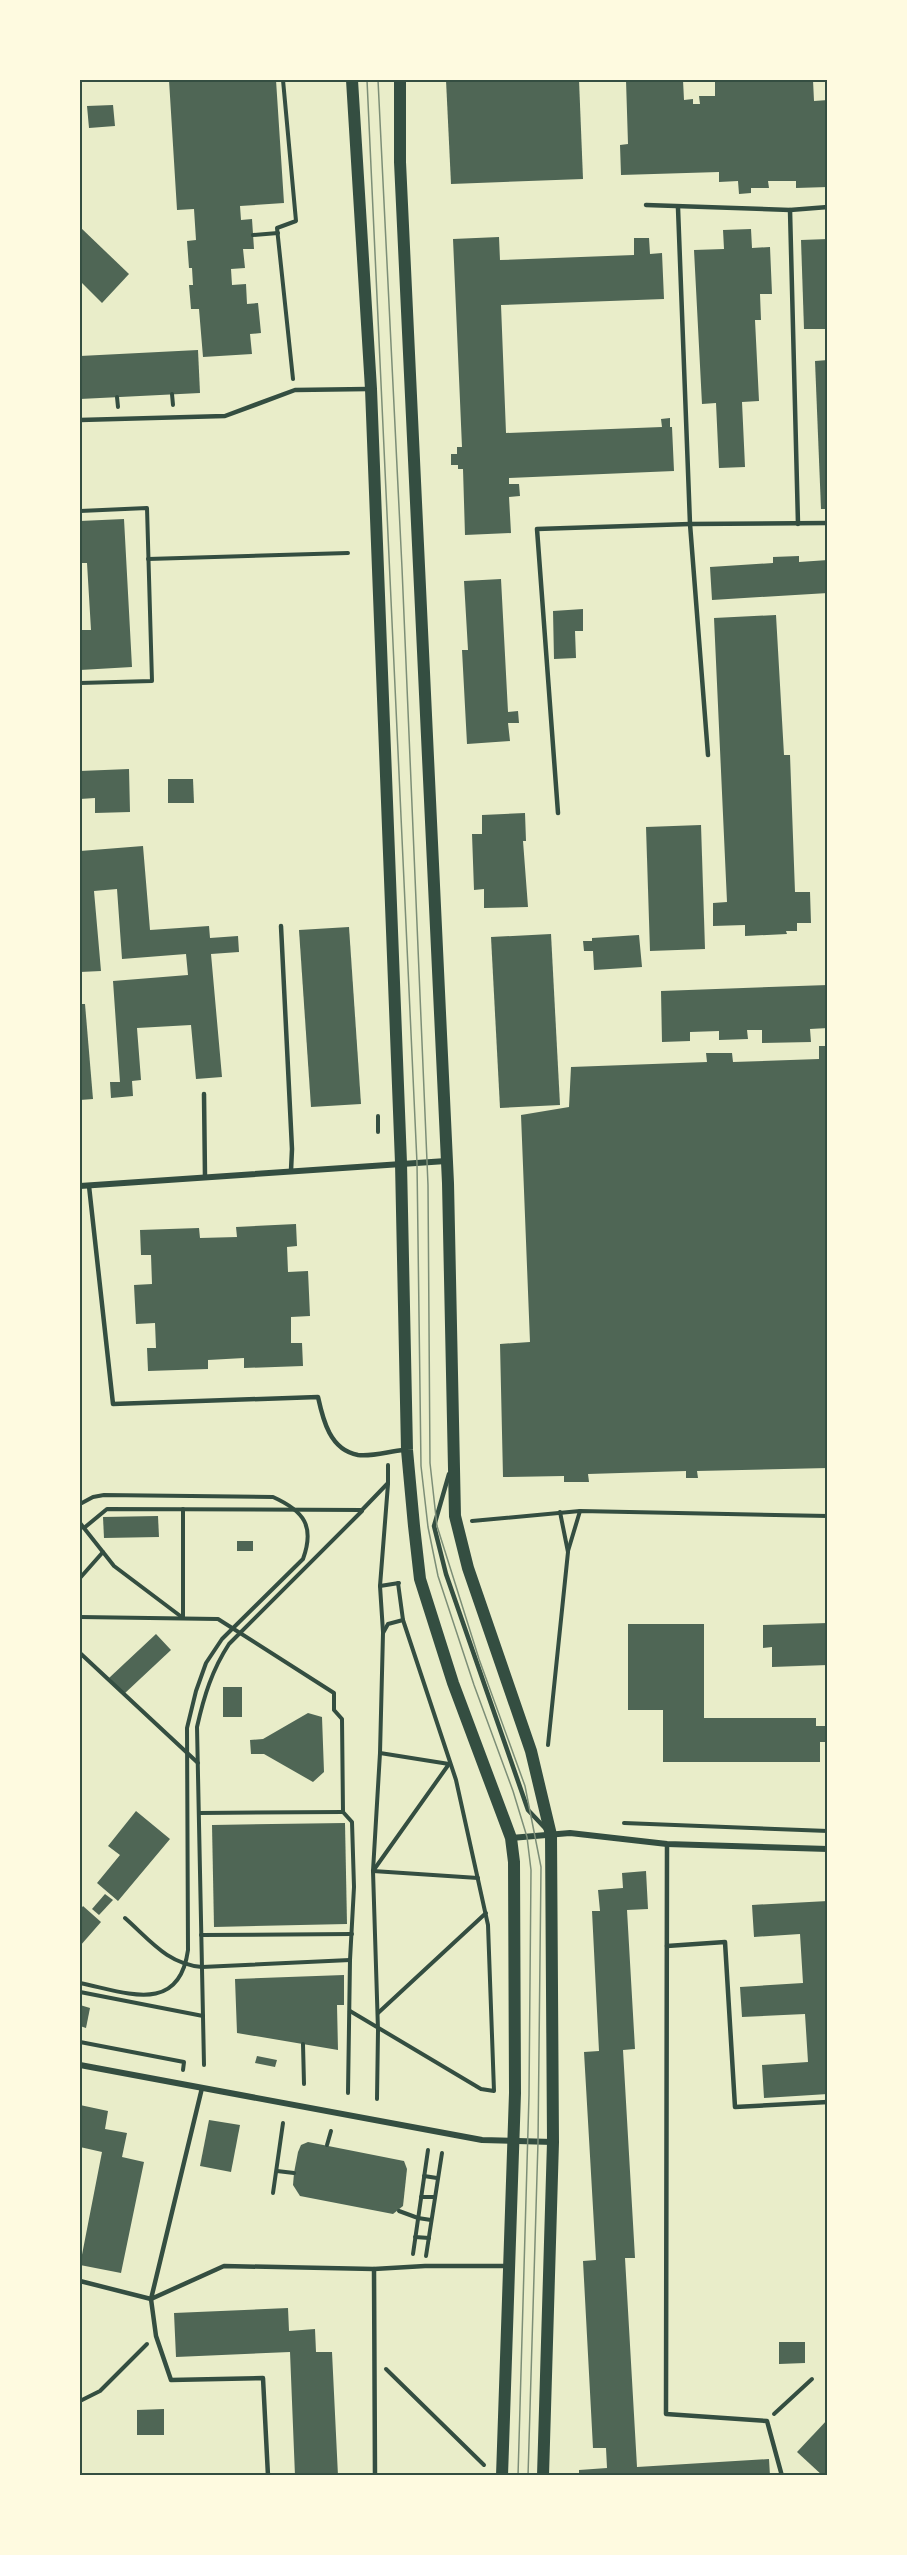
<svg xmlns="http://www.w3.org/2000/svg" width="907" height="2555" font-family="'Fira Sans',sans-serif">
<rect width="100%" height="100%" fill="#e9edc9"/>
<g fill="#4f6655">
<polygon points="169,80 276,80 284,203 240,206 241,220 252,219 254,249 243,249 245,268 231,269 232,285 246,284 247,304 258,303 261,333 250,334 252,354 203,357 199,309 191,309 189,285 193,285 192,268 189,268 187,241 196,240 194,209 177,210"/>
<polygon points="446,80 579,80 583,179 451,184"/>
<polygon points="626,80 683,80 684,100 693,99 693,104 700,104 699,96 715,96 715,80 813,80 814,101 828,100 828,187 796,188 796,181 768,181 769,188 751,188 751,193 739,194 738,181 719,182 719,172 621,175 620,145 628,144"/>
<polygon points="113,105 115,126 89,128 87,106"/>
<polygon points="80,227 129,274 102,303 80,281"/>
<polygon points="751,229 752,248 770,247 772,294 760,294 761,320 755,320 759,401 742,402 745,467 719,468 716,403 702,404 694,250 724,249 723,230"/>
<polygon points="499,237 500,260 634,255 634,238 649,238 650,254 662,253 664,299 501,305 506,433 662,427 661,419 670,418 670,427 672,427 674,471 509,478 509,484 519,484 520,496 509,497 511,533 465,535 463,469 458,469 458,465 451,465 451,454 457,454 457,447 462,447 453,239"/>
<polygon points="828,239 828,329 804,329 801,240"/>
<polygon points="198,350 200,393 80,399 80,356"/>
<polygon points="828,360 828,509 821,509 815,361"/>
<polygon points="124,519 132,667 80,670 80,630 91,630 87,563 80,563 80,521"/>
<polygon points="799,556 799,562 828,560 828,593 712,600 710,567 773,563 773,557"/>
<polygon points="501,579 508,712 518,711 519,723 508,723 510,741 467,744 462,650 468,650 464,581"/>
<polygon points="583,609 583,631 575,631 576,658 554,659 553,611"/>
<polygon points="776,615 784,755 790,755 795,892 810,892 811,923 797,923 797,931 786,931 787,934 745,936 745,925 713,926 713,903 727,902 714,618"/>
<polygon points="129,769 130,812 95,813 95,798 80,799 80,771"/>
<polygon points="168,779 193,779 194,803 168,803"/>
<polygon points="525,813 526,841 523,841 528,907 484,908 484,889 474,890 472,834 482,834 482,815"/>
<polygon points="701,825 705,949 650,951 646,827"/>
<polygon points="143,846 150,930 209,926 210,938 238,936 239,952 211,954 222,1077 196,1079 191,1025 137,1028 141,1080 132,1081 133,1096 111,1098 110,1082 120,1082 113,981 188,975 186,954 122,959 117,889 94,891 101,971 80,972 80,851"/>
<polygon points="349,927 361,1104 311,1107 299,930"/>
<polygon points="551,934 560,1105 500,1108 491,937"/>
<polygon points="639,935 642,967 594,970 593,951 584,951 583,941 592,941 592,938"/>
<polygon points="828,985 828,1028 810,1029 811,1042 762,1043 762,1030 747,1030 748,1039 719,1040 719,1031 690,1032 690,1041 662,1042 661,991"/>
<polygon points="80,1004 85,1004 93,1099 80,1100"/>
<polygon points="819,1046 828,1046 828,1468 697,1471 698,1478 686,1478 686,1471 588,1474 589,1482 564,1482 564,1476 503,1477 500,1344 530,1342 521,1115 569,1107 571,1067 707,1062 706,1053 732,1053 733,1062 819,1059"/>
<polygon points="296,1224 297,1246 287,1247 288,1272 308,1271 310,1316 291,1317 291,1343 302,1343 303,1366 244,1368 244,1358 208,1360 208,1369 148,1371 147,1348 156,1348 155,1323 136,1324 134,1285 152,1284 151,1255 141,1255 140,1230 199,1228 200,1238 237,1237 236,1227"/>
<polygon points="158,1516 159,1537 104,1538 103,1517"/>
<rect x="237" y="1541" width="16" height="10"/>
<polygon points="828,1623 828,1665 772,1667 772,1647 763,1648 763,1625"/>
<polygon points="628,1624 704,1624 704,1718 816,1718 816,1726 828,1726 828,1742 820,1742 820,1762 663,1762 663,1710 628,1710"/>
<polygon points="156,1634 171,1650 124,1694 109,1678"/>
<rect x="223" y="1687" width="19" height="30"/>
<polygon points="308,1713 322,1717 324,1772 313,1782 264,1754 251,1754 250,1740 263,1739"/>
<polygon points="136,1811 170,1839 118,1901 97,1883 120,1855 108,1846"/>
<polygon points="345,1823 347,1924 214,1927 212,1825"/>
<polygon points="646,1871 648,1909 627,1910 635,2049 623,2050 635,2258 625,2258 637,2467 769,2459 770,2476 579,2476 579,2470 607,2468 606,2448 593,2448 583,2261 596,2260 584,2052 599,2051 592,1911 600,1911 598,1890 623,1888 622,1873"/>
<polygon points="105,1894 113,1900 99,1915 92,1909"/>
<polygon points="828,1901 828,1933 825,1933 828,2016 825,2016 828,2094 764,2098 762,2065 808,2062 805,2014 742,2017 740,1987 803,1983 800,1934 754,1937 752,1905"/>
<polygon points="83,1906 101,1922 80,1946 80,1910"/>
<polygon points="344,1975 344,2005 337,2005 338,2050 237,2033 235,1979"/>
<polygon points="80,2005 90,2008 86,2028 80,2026"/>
<polygon points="257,2056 277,2060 275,2067 255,2063"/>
<polygon points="80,2105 108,2111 105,2129 127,2133 122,2157 144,2162 121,2273 80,2265 102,2152 80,2147"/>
<polygon points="209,2120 240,2125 231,2172 200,2166"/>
<polygon points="308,2142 404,2161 407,2169 403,2206 393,2214 300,2196 293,2185 294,2173 298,2152 301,2145"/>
<polygon points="288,2308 289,2331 315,2329 316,2352 332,2352 338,2476 295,2476 290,2352 176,2357 174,2313"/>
<polygon points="779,2342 805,2342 805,2363 779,2364"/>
<polygon points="164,2409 164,2435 137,2435 137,2410"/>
<polygon points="828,2419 828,2476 823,2476 797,2452"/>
</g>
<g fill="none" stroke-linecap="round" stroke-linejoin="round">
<g stroke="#344e41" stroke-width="4">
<polyline points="283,80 296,221 277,228 293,379"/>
<polyline points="253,235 278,233"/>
<polyline points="172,394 173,405"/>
<polyline points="117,397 118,407"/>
<polyline points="80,511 147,508 152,681 80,683"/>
<polyline points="148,559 348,553"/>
<polyline points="378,1116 378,1132"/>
<path d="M 80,1504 L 93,1497 L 104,1495 L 273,1497 C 304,1511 315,1526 303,1559 L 222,1639 L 206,1663 L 196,1691 L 187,1728 L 188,1950 C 179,2016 125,1992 80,1983"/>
<polyline points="472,1521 580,1511 828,1516"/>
<polyline points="80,1523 114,1566 183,1618 183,1509"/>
<polyline points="84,1528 107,1509 362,1510 388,1483 388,1465"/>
<polyline points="568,1551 580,1511"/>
<polyline points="80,1578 103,1552"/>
<polyline points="398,1583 403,1620"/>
<polyline points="380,1586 399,1583"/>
<polyline points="80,1617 218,1619 334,1693 334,1710 342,1719 343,1812 352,1822 354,1887 350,1960 348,2093"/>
<polyline points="383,1632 380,1586 388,1484"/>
<polyline points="80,1653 198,1763"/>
<polyline points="548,1745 568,1552 560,1512"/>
<polyline points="380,1753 449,1764 373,1871 478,1878"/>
<polyline points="199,1813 343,1812"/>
<polyline points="624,1823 828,1831"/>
<path d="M 125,1918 C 150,1940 167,1964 202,1967 L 350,1960"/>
<polyline points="201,1935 352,1934"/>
<polyline points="80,1992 203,2016"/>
<polyline points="350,2011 481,2089 494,2091 488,1925 456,1780 403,1620 388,1624 383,1633 380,1753 373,1871 378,2030 377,2099"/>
<polyline points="378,2013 486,1913"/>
<polyline points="80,2042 184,2062 183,2070"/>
<polyline points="303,2044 304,2084"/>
<path d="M 204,2065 L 197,1727 C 204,1696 212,1670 229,1644 L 362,1511"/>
<polyline points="327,2145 331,2131"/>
<polyline points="277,2171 294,2173"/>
<polyline points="424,2176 437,2178"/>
<polyline points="273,2193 283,2123"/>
<polyline points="421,2197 434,2197"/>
<polyline points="399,2211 418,2218 431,2220"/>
<polyline points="415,2237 429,2238"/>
<polyline points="413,2254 428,2150"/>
<polyline points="426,2256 442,2153"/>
<polyline points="386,2369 484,2465"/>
<polyline points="80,2401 100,2391 147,2344"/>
<polyline points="774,2414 812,2379"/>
</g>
<g stroke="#344e41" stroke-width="4.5">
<polyline points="646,205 790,210 828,207"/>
<polyline points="678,208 690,524 708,755"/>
<polyline points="790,210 798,524"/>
<polyline points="80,420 225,416 295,390 368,389"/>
<polyline points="558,813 537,529 690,524 828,523"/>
<polyline points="281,926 292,1149 291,1171"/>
<polyline points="204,1094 205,1177"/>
<path d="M 89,1186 L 113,1404 L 318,1397 C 323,1420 330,1450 358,1455 C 372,1457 390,1451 404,1450"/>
<polyline points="449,1474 434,1526 446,1574 528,1810 545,1828"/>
<polyline points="667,1844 666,2414 767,2421 782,2476"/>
<polyline points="667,1946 725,1942 735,2107 828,2102"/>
<polyline points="202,2088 151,2299 156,2336 171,2380 263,2378 268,2476"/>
<polyline points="374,2269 375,2476"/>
<polyline points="80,2281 151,2299 224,2266 374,2269 425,2266 509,2266"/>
</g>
<g stroke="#344e41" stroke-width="6">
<polyline points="80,1186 446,1161"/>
<polyline points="511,1838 570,1833 667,1844 828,1849"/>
<polyline points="80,2065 482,2140 553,2142"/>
</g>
<g stroke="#344e41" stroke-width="12">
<polyline points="352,80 371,389 401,1163 407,1450 414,1526 420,1579 453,1683 511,1838 514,1862 515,2093 502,2476"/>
<polyline points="400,80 400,162 448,1183 455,1516 468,1568 531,1751 551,1835 553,2142 543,2476"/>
</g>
<g stroke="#7c8e77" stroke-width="1.5">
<polyline points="367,80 417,1163 421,1466 428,1527 438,1576 474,1685 513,1791 527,1837 531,1870 529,2095 518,2476"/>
<polyline points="378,80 402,568 428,1185 430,1463 437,1526 479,1659 525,1786 541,1867 538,2142 528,2476"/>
</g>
</g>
<rect width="907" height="2555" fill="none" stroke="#fefae0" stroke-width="162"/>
<rect x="81" y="81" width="745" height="2393" fill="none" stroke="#344e41" stroke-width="2"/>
</svg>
